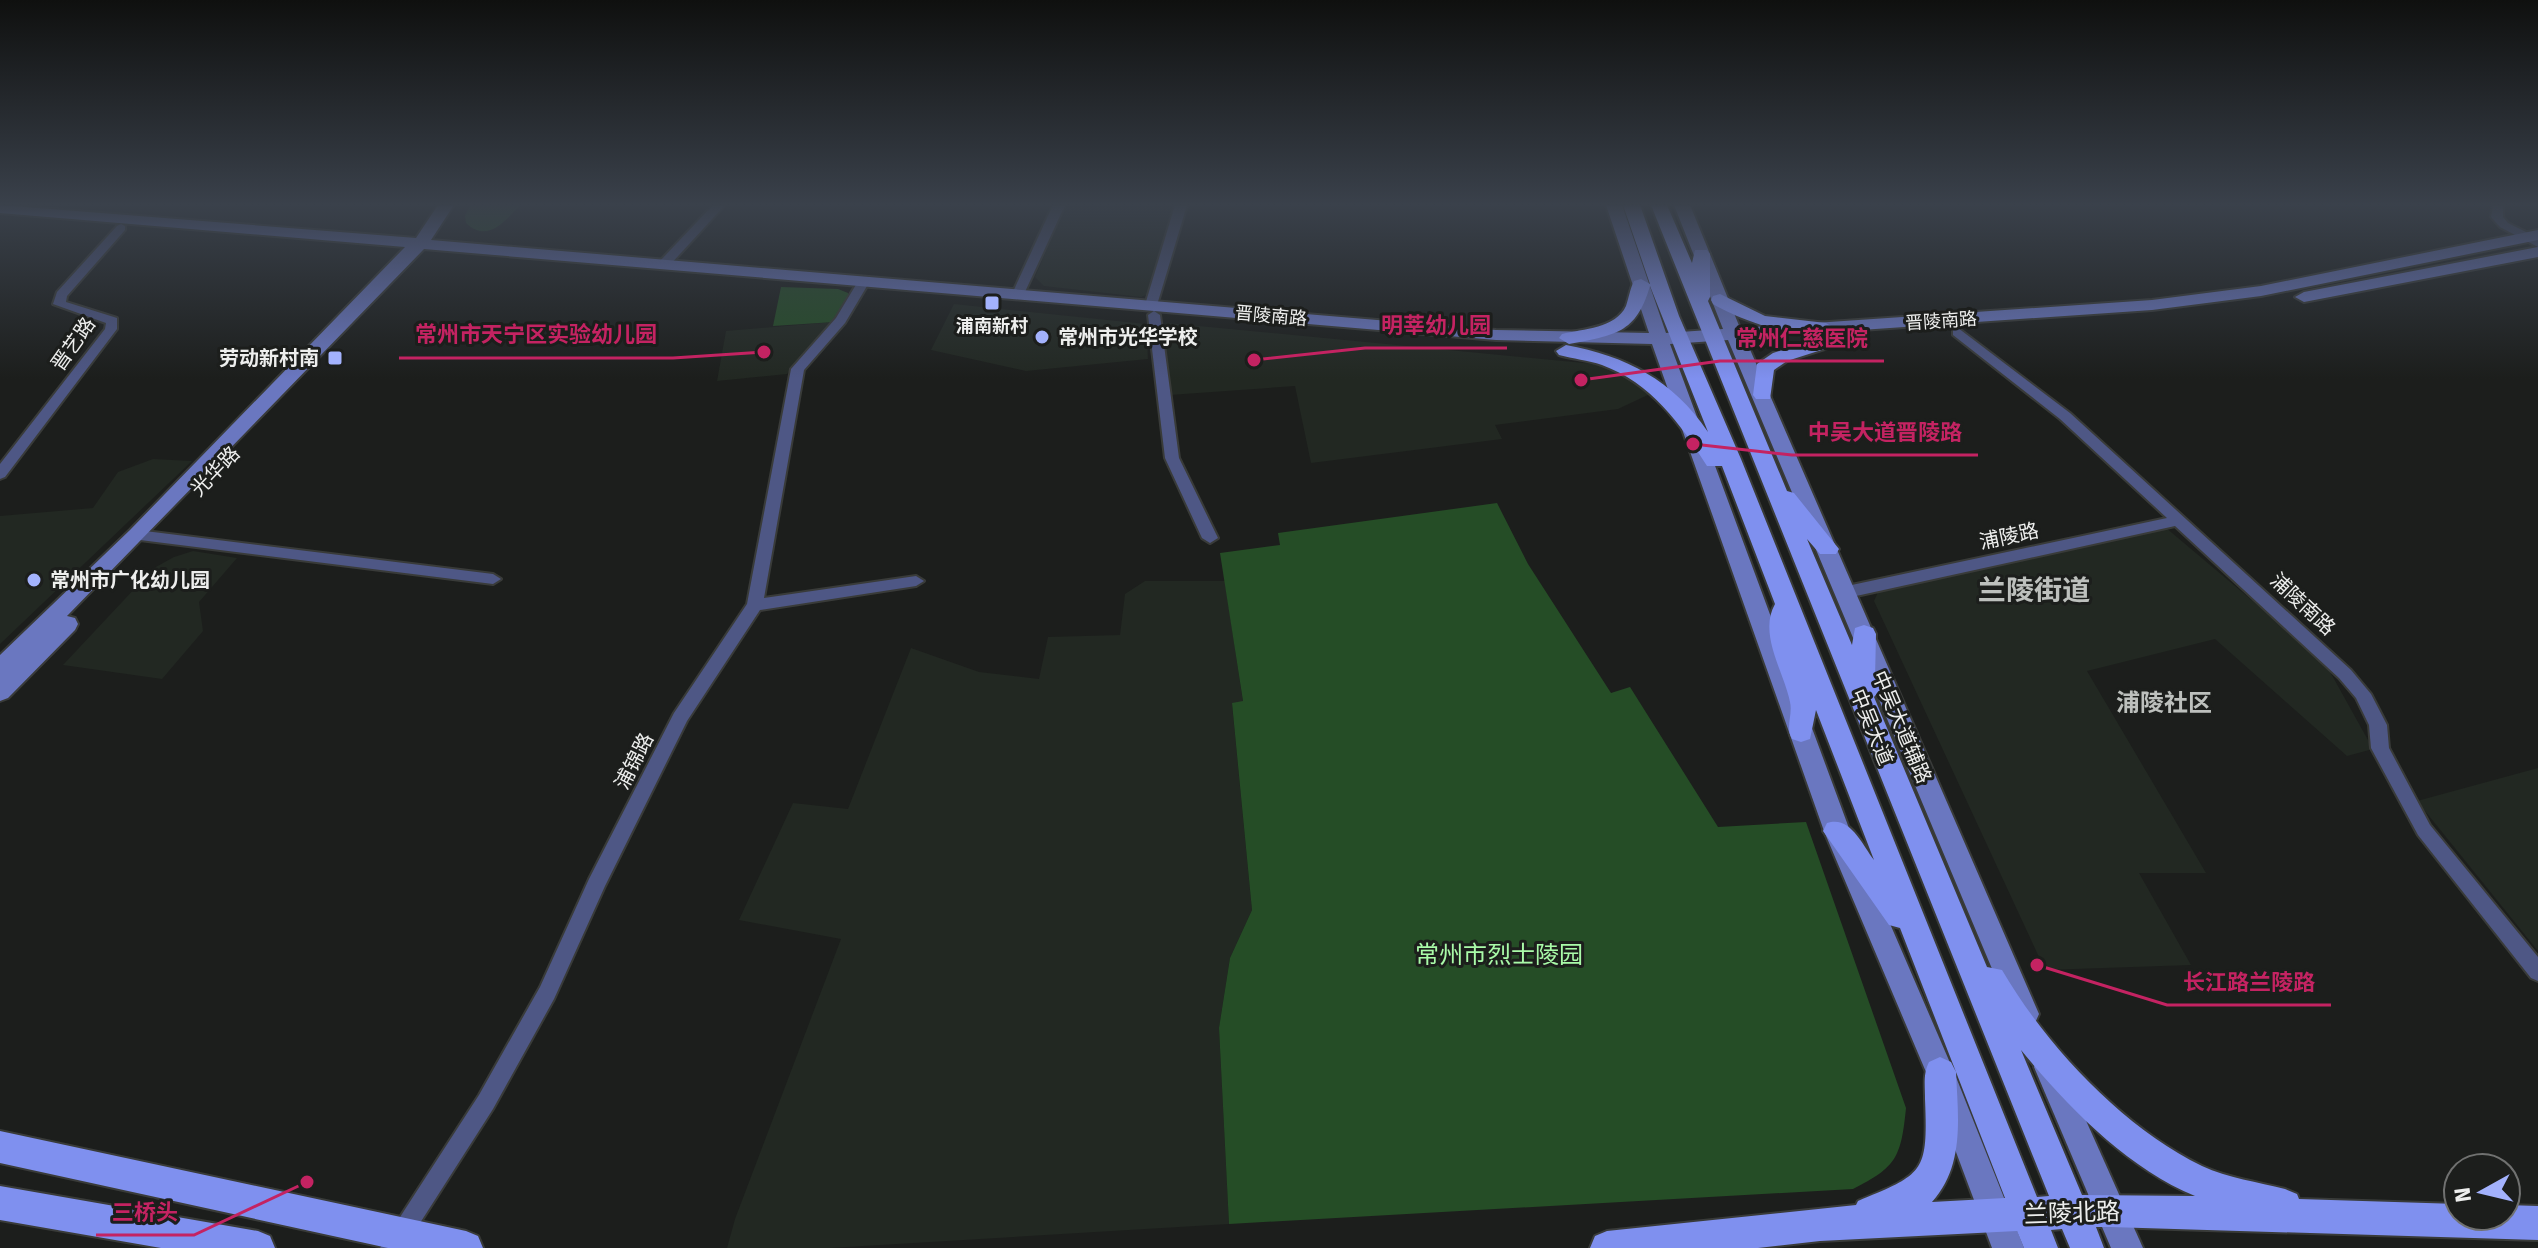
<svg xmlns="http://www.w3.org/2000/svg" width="2538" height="1248" font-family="'Fira Sans','Noto Sans SC',sans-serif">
<rect width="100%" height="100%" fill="#1c1e1c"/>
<g fill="#222822">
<polygon points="1066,205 1177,205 1151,293 1141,297 1044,286 1035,277"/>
<polygon points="954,304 1146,324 1148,359 1026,371 931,350"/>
<polygon points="834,322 787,374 717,381 726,331"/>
<polygon points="1167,323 1626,367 1652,393 1618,409 1495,425 1502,439 1311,463 1295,386 1170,395 1162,327"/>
<polygon points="153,459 192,461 0,644 0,516 93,508 118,472"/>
<polygon points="2165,527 2324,661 2373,749 2347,756 2215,639 2087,671 2206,873 2139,873 2191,965 2045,970 1874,601 1878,592"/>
<polygon points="193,551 237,558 199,602 203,631 162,679 63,665 154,568 174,557"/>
<polygon points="1145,581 1225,581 1243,702 1232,704 1252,910 1230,958 1219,1028 1229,1224 830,1248 727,1248 735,1219 841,939 739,920 793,803 848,809 911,648 979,672 1039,679 1048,637 1120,635 1125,594"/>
<polygon points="2538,768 2538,951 2417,801"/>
</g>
<g fill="#254d26">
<path d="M 471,205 L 521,205 C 505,220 488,244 466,223 L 465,215 Z"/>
<polygon points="781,287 838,289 848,293 849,300 834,322 773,326"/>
<path d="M 1497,503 L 1528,564 L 1611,693 L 1630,687 L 1718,827 L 1806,822 L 1906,1108 C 1901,1157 1897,1167 1853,1189 L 1229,1224 L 1219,1028 L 1230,958 L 1252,910 L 1232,703 L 1243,701 L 1220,553 L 1280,545 L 1278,533 Z"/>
</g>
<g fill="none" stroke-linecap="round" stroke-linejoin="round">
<g stroke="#393b39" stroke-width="4">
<g id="street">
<polygon points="713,205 725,205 668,267 660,267 660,261"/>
<polygon points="1053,205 1065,205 1024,294 1018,298 1014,297 1012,294"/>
<polygon points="1175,205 1187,205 1157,305 1155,308 1147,308 1145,305"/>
<polygon points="2493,205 2503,205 2503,217 2508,223 2538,238 2538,247 2500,227 2491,217"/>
<polygon points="121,224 125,226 125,230 67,296 66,302 117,318 117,329 5,477 0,479 0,464 105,329 106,323 53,304 57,292 117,226"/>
<polygon points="864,277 870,281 845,323 804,370 764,598 916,576 924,581 916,586 760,610 687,721 605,886 554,999 493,1109 404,1248 380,1248 479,1095 540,987 589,879 674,713 747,604 791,369 836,318 860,278"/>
<polygon points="1154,311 1160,315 1179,458 1218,538 1210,543 1202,538 1165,458 1148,315"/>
<polygon points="1958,328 2070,413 2351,670 2371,694 2387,725 2389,748 2430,825 2538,957 2538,981 2531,978 2418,835 2371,748 2369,725 2356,698 2339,678 2175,526 1847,598 1841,596 1839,592 1841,588 1847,586 2167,518 2060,419 1953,335 1953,329"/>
<polygon points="137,530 493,574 501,579 493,584 132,539 129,535"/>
</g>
</g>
<g stroke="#393b39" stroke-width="4">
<g id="secondary">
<polygon points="0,205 416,238 438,205 454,205 431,240 1496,330 1649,333 1606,205 1622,205 1666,333 1723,329 1674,205 1690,205 1740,328 2152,300 2261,286 2538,230 2538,240 2261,296 2152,310 1745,338 2039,1014 2035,1023 2025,1027 2015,1023 2011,1014 1728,340 1670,344 1850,831 1954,1072 2024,1248 1992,1248 1926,1072 1824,831 1652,344 1496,340 424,249 67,616 75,618 78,624 75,630 8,698 0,701 0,655 130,530 405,247 0,213"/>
<polygon points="2538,247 2538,257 2304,302 2295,297 2304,292"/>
<polygon points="2048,1054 2058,1058 2143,1248 2111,1248 2034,1067 2038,1058"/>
</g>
</g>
<g stroke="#393b39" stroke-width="4">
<g id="primary">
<path d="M 1623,205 L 1640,205 L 1679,316 L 1741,459 L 2037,1197 L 2049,1196 L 1651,205 L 1667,205 L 1692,263 L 1695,250 L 1707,250 L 1710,254 L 1710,297 L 1708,301 L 1787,491 L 1794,493 L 1839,549 L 1836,554 L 1820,554 L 1807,539 L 1852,645 L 1855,628 L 1864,625 L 1873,628 L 1876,634 L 1875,679 L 1880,690 L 1874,697 L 1987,967 L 2002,970 C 2045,1044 2123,1128 2202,1166 C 2228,1178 2258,1182 2285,1189 L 2297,1194 L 2299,1199 L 2458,1204 L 2458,1216 L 2506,1216 L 2506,1205 L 2538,1206 L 2538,1240 L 2110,1227 L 2096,1227 L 2104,1248 L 2070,1248 L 2062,1229 L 2051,1230 L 2058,1248 L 2024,1248 L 2017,1231 L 1820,1241 L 1758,1248 L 1590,1248 L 1595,1236 L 1607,1231 L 1856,1205 L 1858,1201 C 1924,1174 1928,1173 1925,1099 C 1925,1085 1923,1074 1929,1062 L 1940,1057 L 1951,1062 L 1956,1072 C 1958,1117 1965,1165 1932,1202 L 2005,1198 L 1900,928 L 1889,925 L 1823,831 L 1827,823 C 1850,815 1862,844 1874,860 L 1816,710 L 1810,739 L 1801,742 L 1792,739 C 1785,727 1793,715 1790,702 C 1784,672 1758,634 1775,604 L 1722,466 L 1707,466 C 1680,423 1651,383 1602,365 C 1588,360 1573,359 1559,355 L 1556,351 L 1566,345 C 1626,356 1673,380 1708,432 L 1650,286 C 1636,334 1615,335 1569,344 L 1559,338 L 1562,334 C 1583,329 1616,328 1626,306 C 1629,297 1630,289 1634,281 L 1641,279 L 1650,284 ZM 2021,1050 C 2068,1107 2126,1167 2195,1196 L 2082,1195 Z"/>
<path d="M 1720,294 L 1765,316 L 1826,323 L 1836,329 C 1816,349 1735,318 1713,304 L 1711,300 L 1713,296 Z"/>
<polygon points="1830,335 1840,341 1837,345 1787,361 1774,370 1770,399 1756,399 1753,395 1757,364 1773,353"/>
<polygon points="0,1131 466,1231 478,1236 483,1248 388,1248 0,1163"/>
<polygon points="0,1186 258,1231 270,1236 275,1248 161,1248 0,1220"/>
</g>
</g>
<use href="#street" fill="#4e5785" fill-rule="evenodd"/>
<use href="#secondary" fill="#6a77c0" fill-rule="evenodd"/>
<use href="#primary" fill="#7f90ef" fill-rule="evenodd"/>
</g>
<linearGradient id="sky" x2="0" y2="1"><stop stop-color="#0f100f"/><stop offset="0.54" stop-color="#3a414b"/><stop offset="1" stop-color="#3a414b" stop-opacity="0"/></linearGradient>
<rect width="2538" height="379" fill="url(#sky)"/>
<g fill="#a3b2fd" stroke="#1c1e1c" stroke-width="3">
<rect x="984" y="295" width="16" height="16" rx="4"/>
<circle cx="1042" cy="337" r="8"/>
<rect x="327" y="350" width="16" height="16" rx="4"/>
<circle cx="34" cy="580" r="8"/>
</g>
<g text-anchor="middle" stroke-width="6" stroke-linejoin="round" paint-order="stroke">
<g font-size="18" fill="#edeeed" stroke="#1c1e1c">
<text transform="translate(1271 316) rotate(5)" y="6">晋陵南路</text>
<text transform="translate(1941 321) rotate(-4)" y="6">晋陵南路</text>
</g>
<g font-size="18" font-weight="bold" fill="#edeeed" stroke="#1c1e1c">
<text x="992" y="332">浦南新村</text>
</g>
<g font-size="20" font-weight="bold" fill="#edeeed" stroke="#1c1e1c" text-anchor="start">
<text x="1058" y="344">常州市光华学校</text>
<text x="319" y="365" text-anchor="end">劳动新村南</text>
<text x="50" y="587">常州市广化幼儿园</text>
</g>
<g font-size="20" fill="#edeeed" stroke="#1c1e1c">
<text transform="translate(73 344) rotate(-55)" y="7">晋艺路</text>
<text transform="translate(215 471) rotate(-46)" y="7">光华路</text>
<text transform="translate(2009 536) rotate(-12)" y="7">浦陵路</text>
<text transform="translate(2303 604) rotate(43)" y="7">浦陵南路</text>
<text transform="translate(1872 727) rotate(68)" y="7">中吴大道</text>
<text transform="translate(1902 727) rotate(67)" y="7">中吴大道辅路</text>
<text transform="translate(634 761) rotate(-63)" y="7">浦锦路</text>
</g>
<g font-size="24" font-weight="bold" fill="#bdc0bd" stroke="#1c1e1c">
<text x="2164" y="711">浦陵社区</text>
</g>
<g font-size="24" fill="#a9faa8" stroke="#1c1e1c">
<text x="1499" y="963">常州市烈士陵园</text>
</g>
<g font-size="24" fill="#edeeed" stroke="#1c1e1c">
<text transform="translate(2072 1213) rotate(-2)" y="8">兰陵北路</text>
</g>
<g font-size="28" font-weight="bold" fill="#bdc0bd" stroke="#1c1e1c">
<text x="2034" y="600">兰陵街道</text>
</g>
</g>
<path fill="none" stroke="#c42362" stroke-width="3" d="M1254 360L1365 348H1507M764 352L673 358H399M1581 380L1720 361H1884M1693 444L1792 455H1978M2037 965L2167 1005H2331M307 1182L194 1235H96"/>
<g fill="#c42362" stroke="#1c1e1c" stroke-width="3">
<circle cx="1254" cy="360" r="8"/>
<circle cx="764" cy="352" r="8"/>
<circle cx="1581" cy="380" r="8"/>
<circle cx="1693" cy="444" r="8"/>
<circle cx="2037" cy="965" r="8"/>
<circle cx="307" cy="1182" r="8"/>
</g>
<g font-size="22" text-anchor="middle" font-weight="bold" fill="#c42362" stroke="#1c1e1c" stroke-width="6" stroke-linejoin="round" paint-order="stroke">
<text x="1436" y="333">明莘幼儿园</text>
<text x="536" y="342">常州市天宁区实验幼儿园</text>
<text x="1802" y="346">常州仁慈医院</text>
<text x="1885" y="440">中吴大道晋陵路</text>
<text x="2249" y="990">长江路兰陵路</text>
<text x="145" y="1220">三桥头</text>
</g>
<g transform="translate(2482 1192) rotate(262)"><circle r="38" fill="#1c1e1c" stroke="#707170" stroke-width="2"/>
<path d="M0-6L14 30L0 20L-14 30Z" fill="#a3b2fd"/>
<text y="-12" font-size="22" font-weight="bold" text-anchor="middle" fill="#edeeed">N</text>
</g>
</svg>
